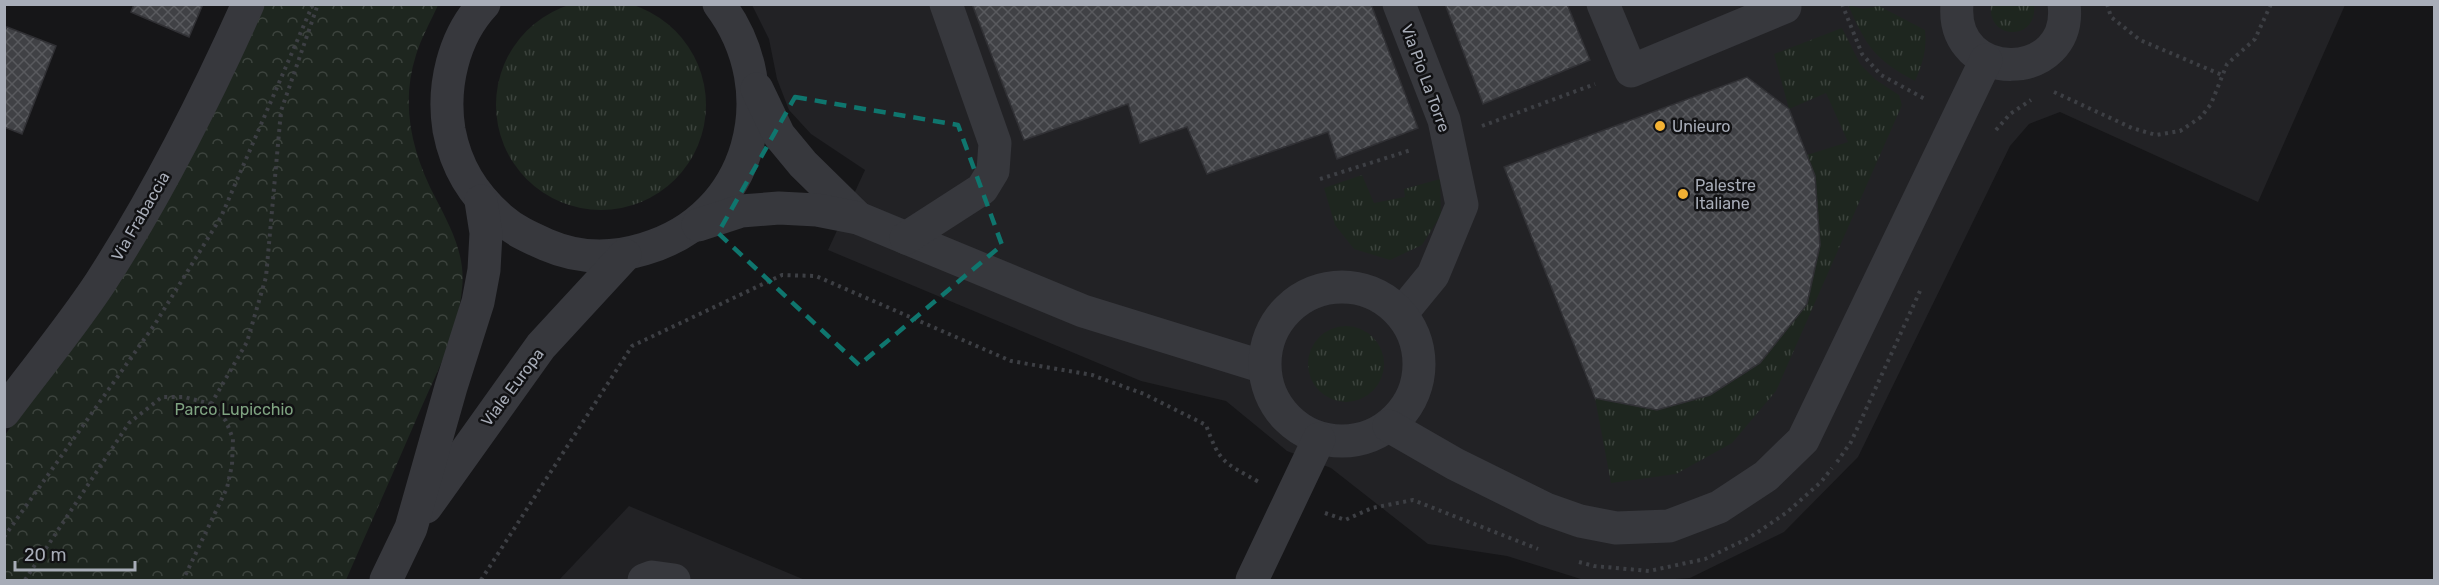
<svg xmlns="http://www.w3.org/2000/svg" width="2439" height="585" font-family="Rubik,sans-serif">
<defs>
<pattern id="grass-tufts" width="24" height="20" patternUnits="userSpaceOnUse" patternTransform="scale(1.5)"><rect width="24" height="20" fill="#1e261f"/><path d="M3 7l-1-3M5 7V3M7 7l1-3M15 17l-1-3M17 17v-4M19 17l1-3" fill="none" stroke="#3c433d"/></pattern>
<pattern id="forest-crowns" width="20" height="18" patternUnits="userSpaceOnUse" patternTransform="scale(1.5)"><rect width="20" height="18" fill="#1e261f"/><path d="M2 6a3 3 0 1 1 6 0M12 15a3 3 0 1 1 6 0" fill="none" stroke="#3c433d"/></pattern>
<pattern id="building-cross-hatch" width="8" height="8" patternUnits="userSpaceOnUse" patternTransform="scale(1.5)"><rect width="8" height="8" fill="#404145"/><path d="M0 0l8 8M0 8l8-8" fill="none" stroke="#595a5e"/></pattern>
</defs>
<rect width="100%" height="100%" fill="#161618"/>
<g fill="#222225">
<polygon points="752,5 2345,5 2258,202 2060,112 2029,124 2010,146 1858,457 1784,532 1690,578 1662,580 1584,580 1507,556 1428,544 1331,468 1287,451 1226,401 1141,381 828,250 865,170 811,134 789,110 777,79 769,39"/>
<polygon points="629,506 805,580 559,580"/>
</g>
<g fill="url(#grass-tufts)">
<circle cx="601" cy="105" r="105"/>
<path d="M 1848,5 L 1863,9 L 1879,6 L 1925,30 C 1927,49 1923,63 1915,81 C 1874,59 1867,47 1848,5 Z"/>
<path d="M 1991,5 L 2034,5 C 2038,41 1987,41 1991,5 Z"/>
<polygon points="1842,28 1860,64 1876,80 1899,95 1902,105 1776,391 1732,443 1676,474 1611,483 1595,398 1657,410 1710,395 1760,363 1807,304 1820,245 1815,176 1807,155 1848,142 1826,93 1789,109 1774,54"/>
<polygon points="1362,175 1374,203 1405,197 1404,189 1440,179 1441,215 1422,245 1390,260 1354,249 1335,225 1324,188"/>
<circle cx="1346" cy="364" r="38"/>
</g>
<path fill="url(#forest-crowns)" d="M 259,5 L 438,5 C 431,21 421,38 416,55 C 400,105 412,153 436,199 C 451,228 466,256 462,289 C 458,333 436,374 419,413 C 395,469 370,525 346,580 L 5,580 L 5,435 L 98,305 Z"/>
<g fill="url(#building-cross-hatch)" stroke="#303034" stroke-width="1.5">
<polygon points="134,4 203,4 189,37 131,12"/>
<polygon points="972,4 1371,4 1418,128 1337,159 1328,132 1207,174 1187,127 1140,143 1128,104 1024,140"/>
<polygon points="1445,4 1567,4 1590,60 1483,104"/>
<polygon points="7,27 56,46 22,134 4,127 4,32"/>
<polygon points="1747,77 1789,109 1815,176 1820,245 1807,304 1760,363 1710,395 1657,410 1595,398 1504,167"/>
</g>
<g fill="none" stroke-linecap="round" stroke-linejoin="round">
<g stroke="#3d3f44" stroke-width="4" stroke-dasharray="3 4.5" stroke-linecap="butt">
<polyline points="1842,4 1862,54 1881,75 1925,99"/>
<polyline points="2107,4 2111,17 2140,40 2222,75"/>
<polyline points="2054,92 2132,128 2156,135 2180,131 2201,117 2211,104 2227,64 2255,39 2271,4"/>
<polyline points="1482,126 1595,84"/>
<polyline points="1996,130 2010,114 2031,100"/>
<polyline points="1320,179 1411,150"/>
<polyline points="211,404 247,342 266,277 281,111 318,4"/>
<polyline points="1837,462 1851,442 1920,291"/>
<polyline points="1325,513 1345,520 1372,508 1413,500 1538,549"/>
<polyline points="4,537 155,324 221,217 313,4"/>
<polyline points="1579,562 1594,566 1649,571 1705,559 1749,538 1786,513 1821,482 1832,468"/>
<polyline points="25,580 129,423 162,397 184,397 211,404 226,421 233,439 232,465 227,488 183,580"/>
<path d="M 481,580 L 632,346 L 782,275 L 816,276 L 1011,361 L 1092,375 L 1144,394 L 1206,425 C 1220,463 1223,462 1259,482"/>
</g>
<g stroke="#37383d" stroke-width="33">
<path d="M 484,4 C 453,37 442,87 449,130 C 456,167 473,194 500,218 C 515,231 529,237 547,245 C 579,259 611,259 644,249 C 752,218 785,91 719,4"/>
<polyline points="1399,4 1444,120 1462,205 1433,275 1401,314"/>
<polyline points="1603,4 1631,71 1785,7"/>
<path d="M 1957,4 C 1950,86 2074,83 2064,4"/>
<polyline points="757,89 779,135 803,164 858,218"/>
<polyline points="698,225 741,211 779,208 817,210 858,218 1083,311 1264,367"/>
<polyline points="906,238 982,189 993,171 995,143 946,4"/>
<circle cx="1342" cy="364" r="77"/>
<path d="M 4,412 C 36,369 71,327 100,283 C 157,195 205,100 248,4"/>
<polyline points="1389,426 1455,464 1546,509 1580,521 1616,528 1669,526 1719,507 1766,476 1803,440 1986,60"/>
<polyline points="426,507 541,346 625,255"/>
<polyline points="386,580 411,528 451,387 478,302 484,270 486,233 481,201"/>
<polyline points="644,580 652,577 674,580"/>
<polyline points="1252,580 1319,439"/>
</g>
</g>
<path fill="none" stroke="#0f766e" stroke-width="4.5" stroke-dasharray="12 8" stroke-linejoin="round" d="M 795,97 L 958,125 L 1002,245 L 859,365 L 718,233 Z"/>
<g fill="#f2b134" stroke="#111113" stroke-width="2">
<circle cx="1660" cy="126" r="6"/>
<circle cx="1683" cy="194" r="6"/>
</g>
<g text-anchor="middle" stroke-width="5" stroke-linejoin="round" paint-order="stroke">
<g font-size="16" fill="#a8adb8" stroke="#111113">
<text transform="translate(1426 78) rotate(70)" y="6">Via Pio La Torre</text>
<text transform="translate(140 216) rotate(-60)" y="6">Via Frabaccia</text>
<text transform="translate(512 387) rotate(-53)" y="6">Viale Europa</text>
</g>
<g font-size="16" fill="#a8adb8" stroke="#111113" text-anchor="start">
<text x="1672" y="132">Unieuro</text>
<text x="1695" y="191">Palestre<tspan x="1695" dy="18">Italiane</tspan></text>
</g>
<g font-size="16" fill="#7fa381" stroke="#111113">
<text x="234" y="415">Parco Lupicchio</text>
</g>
</g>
<rect width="2439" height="585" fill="none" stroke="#a8adb8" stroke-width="12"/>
<path d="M15 561v9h120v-9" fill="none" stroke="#a8adb8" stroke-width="3"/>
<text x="24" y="561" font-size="18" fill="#a8adb8" stroke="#111113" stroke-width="4.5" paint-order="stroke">20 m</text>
</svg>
